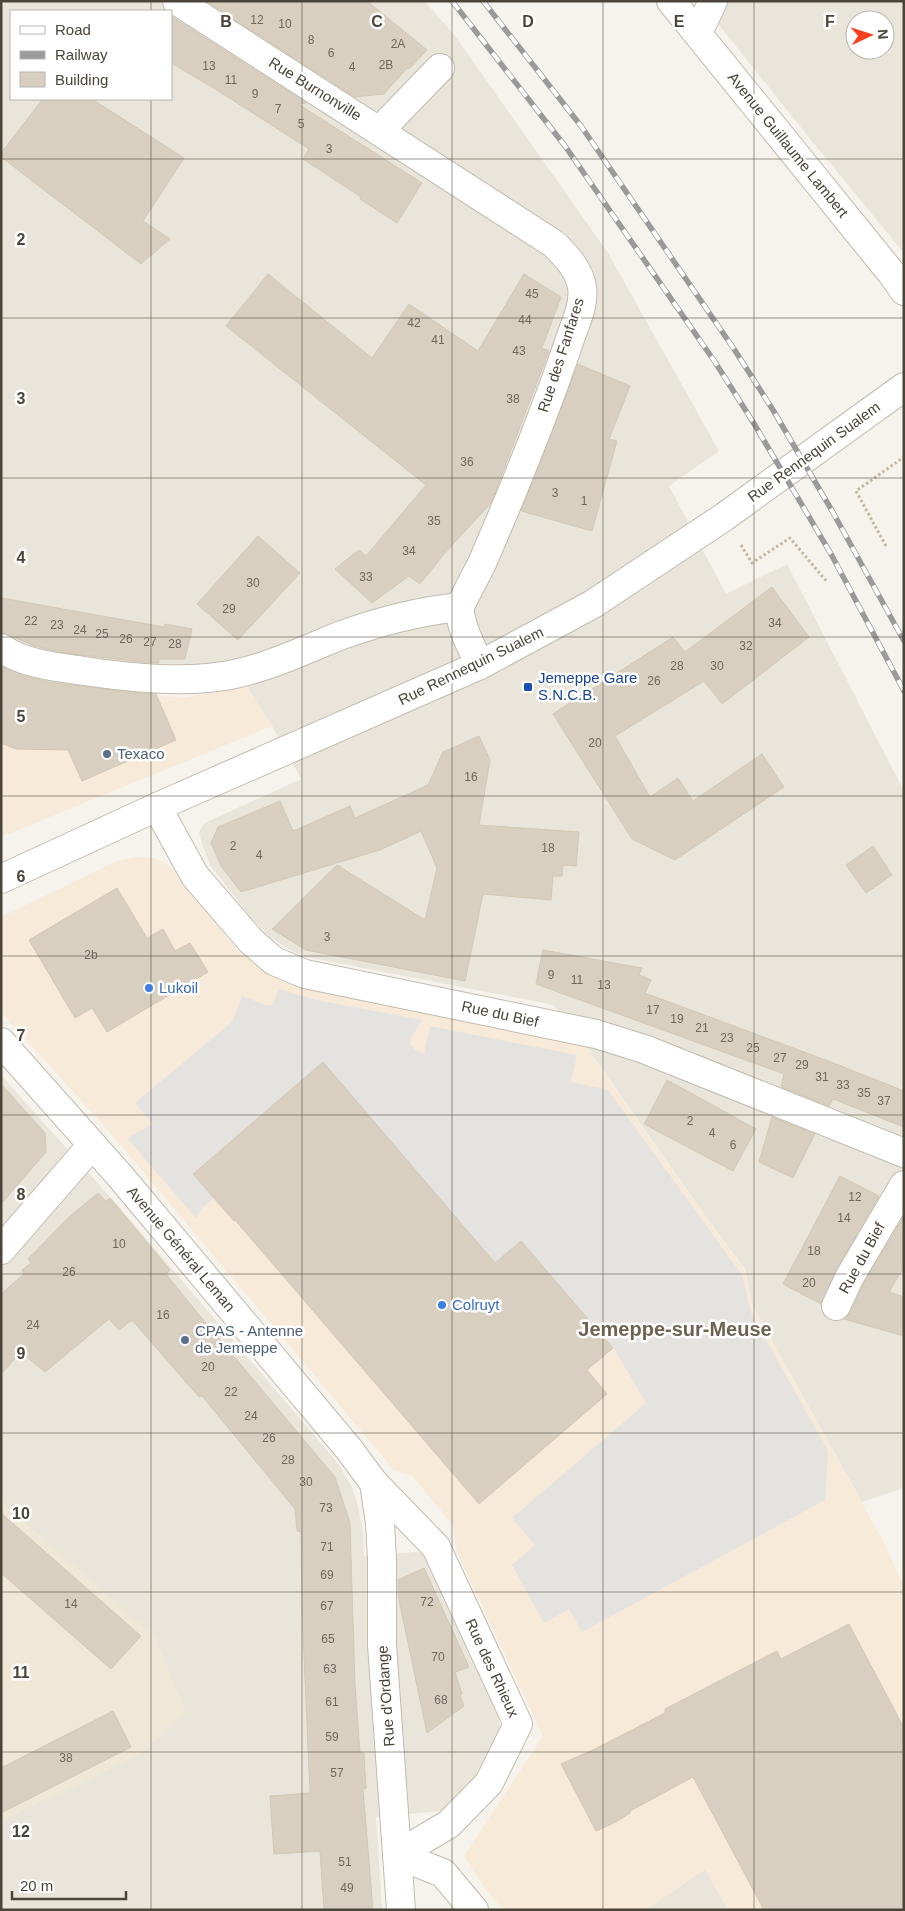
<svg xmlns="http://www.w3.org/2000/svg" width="905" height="1911" font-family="Arial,sans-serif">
<rect width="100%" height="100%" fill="#f6f3ec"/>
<g fill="#eae5da" fill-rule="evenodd">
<path d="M 1,1 L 424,1 L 453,33 L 608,253 L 719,451 L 669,486 L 726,594 L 787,564 L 904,791 L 904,1488 L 862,1502 L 753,1307 L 745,1269 L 706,1217 L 585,1045 L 554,1005 L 307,957 L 292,951 L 271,938 L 251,918 L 210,865 L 203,847 L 199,832 L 204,824 L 209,821 L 301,779 L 272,726 L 247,687 L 149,694 L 1,664 ZM 11,11 L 171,11 L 171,99 L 11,99 Z"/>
<path d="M 700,1 L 904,1 L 904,253 L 815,145 ZM 855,20 L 885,20 L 885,50 L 855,50 Z"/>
<polygon points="1,1075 120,1208 337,1462 351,1485 357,1502 363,1532 364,1556 416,1552 423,1554 497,1712 501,1729 496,1751 452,1810 376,1817 382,1910 1,1910"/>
<polygon points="705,1869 728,1910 646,1910"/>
</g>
<g fill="#f7ead8">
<polygon points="1,666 19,679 181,698 247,687 272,726 1,837"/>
<polygon points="137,857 153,858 164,862 174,872 239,952 265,972 286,982 322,992 584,1045 706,1218 744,1269 753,1308 882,1539 904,1586 904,1910 728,1910 705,1869 646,1910 503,1910 482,1884 464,1856 543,1736 457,1552 453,1525 412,1476 394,1470 113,1136 1,1012 1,917 117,861"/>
</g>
<polygon fill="#efe8d6" points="1,1501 155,1637 186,1712 141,1754 1,1821"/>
<polygon fill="#e5e3e0" points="279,989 316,1000 422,1020 411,1038 410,1044 414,1049 424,1054 430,1026 577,1055 571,1082 608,1090 742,1275 751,1313 828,1451 825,1500 582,1632 569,1609 544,1623 512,1565 535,1545 512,1518 646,1403 613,1347 521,1241 495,1263 323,1062 193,1173 214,1198 200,1210 196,1218 127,1138 153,1124 135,1103 233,1021 242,996 268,1006 273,1004"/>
<g fill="#d8cfc1" stroke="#d3c7b4">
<polygon points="206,1 367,1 427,50 409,69 407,68 384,94 355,97"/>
<polygon points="171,16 306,103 298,104 422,183 397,223 360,199 361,197 303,159 309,149 212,87 171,63"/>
<polygon points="43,99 92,99 184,158 143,221 170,239 141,264 1,157 1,153"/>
<polygon points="268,274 372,358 409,304 478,351 524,274 561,297 542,348 549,351 491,503 444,554 420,584 409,576 372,603 335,569 359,550 366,556 426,485 226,326"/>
<polygon points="578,364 630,386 609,439 617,441 592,531 521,511"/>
<polygon points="258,536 300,573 238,640 197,604"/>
<polygon points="772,587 809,637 722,704 704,681 615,736 650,797 678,778 693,801 762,754 784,787 675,860 632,839 553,714 673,637 685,652"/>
<polygon points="1,598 164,627 165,624 192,629 185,659 159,659 159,663 142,662 65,653 35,646 1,632"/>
<polygon points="1,666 25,676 49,682 120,691 156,694 176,740 82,781 68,750 16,749 1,743"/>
<polygon points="479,736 490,760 479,825 579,832 576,866 563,865 562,876 553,876 551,900 483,894 465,981 306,950 272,929 337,865 425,920 437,868 421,831 380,850 241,892 221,866 211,843 218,827 280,801 293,831 350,806 355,818 428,785 443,752"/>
<polygon points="873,846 892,875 866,893 846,865"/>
<polygon points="117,888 147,938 163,929 175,951 190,943 208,972 107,1032 92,1008 75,1018 29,940"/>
<polygon points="543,950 642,968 639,975 651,980 645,993 831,1062 904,1091 904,1127 833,1099 829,1106 781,1087 784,1074 536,984"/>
<polygon points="323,1062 495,1263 521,1241 613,1348 587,1370 607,1394 479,1504 235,1220 234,1221 193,1174"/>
<polygon points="667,1080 756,1129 733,1171 644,1124"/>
<polygon points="1,1084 45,1133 46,1152 1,1204"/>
<polygon points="772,1117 815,1134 793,1178 759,1162"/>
<polygon points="840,1176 879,1196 836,1270 821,1304 783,1284"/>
<polygon points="98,1193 106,1201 110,1198 170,1270 166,1274 195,1310 335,1477 350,1523 355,1684 360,1753 364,1753 366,1788 363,1789 373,1910 324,1910 320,1851 274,1854 270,1796 310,1793 302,1610 301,1532 297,1531 295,1509 202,1396 199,1397 132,1320 119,1330 109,1319 45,1372 21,1352 1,1374 1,1294 24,1274 22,1270 31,1263 28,1259 69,1217"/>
<polygon points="904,1216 904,1267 889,1292 904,1297 904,1336 844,1319 850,1313 863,1285"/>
<polygon points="1,1513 141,1636 111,1669 1,1573"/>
<polygon points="424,1568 469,1667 455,1672 462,1694 460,1695 464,1706 427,1733 398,1595 398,1580"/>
<polygon points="849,1624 904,1728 904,1910 764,1910 693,1777 630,1811 630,1813 616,1822 596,1831 561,1764 597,1748 665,1713 665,1709 777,1651 781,1659"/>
<polygon points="113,1711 131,1747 1,1813 1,1768"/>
</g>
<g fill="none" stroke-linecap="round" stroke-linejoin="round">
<g stroke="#c2bbae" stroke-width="30">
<g id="minor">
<path d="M 177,1 L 554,244 C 566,256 579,269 582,287 C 585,305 574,326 569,342 C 544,416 514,489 483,561 C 479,570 461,602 460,608 C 459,625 473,650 480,665"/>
<polyline points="671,1 893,275 904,291"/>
<polyline points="698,33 713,1"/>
<polyline points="380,130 440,68"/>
<path d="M 1,648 C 24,664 57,667 84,671 C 132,678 188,684 235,674 C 271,666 305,650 339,636 C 378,622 419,611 460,607"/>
<polyline points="157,807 195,876 251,941 274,961 305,974 596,1034 644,1049 904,1153"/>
<polyline points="1,879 157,807 480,665 593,604 724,517 904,387"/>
<polyline points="1,1042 120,1176 348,1448 374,1483 436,1547 518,1724 489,1783 449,1824 397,1855"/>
<polyline points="1,1250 92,1145"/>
<polyline points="836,1306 849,1278 904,1185"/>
<polyline points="374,1483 380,1523 382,1559 382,1645 401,1910"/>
<polyline points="397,1855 443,1873 474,1910"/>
</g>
</g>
<g stroke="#c4b79f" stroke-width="3" stroke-dasharray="2.5 2.5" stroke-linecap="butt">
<polyline points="741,545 752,563 790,538 827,582"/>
<polyline points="886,546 856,491 904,457"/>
</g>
<use href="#minor" stroke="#fff" stroke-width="28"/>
<g stroke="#9a9a9a" stroke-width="5.5">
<g id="rail">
<polyline points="452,1 565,146 715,362 753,422 831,554 904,691"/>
<polyline points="483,1 581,126 734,349 773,410 831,509 904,641"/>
</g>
</g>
<use href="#rail" stroke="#fff" stroke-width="4" stroke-dasharray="11" stroke-linecap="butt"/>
</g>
<path fill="none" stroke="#4b4439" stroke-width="1" stroke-opacity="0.55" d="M 151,1 L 151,11M 302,1 L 302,1910M 452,1 L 452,1910M 603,1 L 603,1910M 754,1 L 754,1910M 151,99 L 151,1910M 1,159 L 904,159M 1,318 L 904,318M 1,478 L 904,478M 1,637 L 904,637M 1,796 L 904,796M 1,956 L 904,956M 1,1115 L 904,1115M 1,1274 L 904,1274M 1,1433 L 904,1433M 1,1592 L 904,1592M 1,1752 L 904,1752"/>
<rect fill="#1a4fb4" stroke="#fff" stroke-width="2" x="523" y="682" width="10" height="10" rx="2.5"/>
<g fill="#5c6f8a" stroke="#fff" stroke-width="2">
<circle cx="107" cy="754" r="5"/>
<circle cx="185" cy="1340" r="5"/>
</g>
<g fill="#3f7fe0" stroke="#fff" stroke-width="2">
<circle cx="149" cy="988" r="5"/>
<circle cx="442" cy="1305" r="5"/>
</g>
<g text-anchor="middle" stroke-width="5" stroke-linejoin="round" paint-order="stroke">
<g font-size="12" fill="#6e675b">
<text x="257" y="24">12</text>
<text x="285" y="28">10</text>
<text x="311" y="44">8</text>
<text x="398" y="48">2A</text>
<text x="331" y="57">6</text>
<text x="386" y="69">2B</text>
<text x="209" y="70">13</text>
<text x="352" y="71">4</text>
<text x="231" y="84">11</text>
<text x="255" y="98">9</text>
<text x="278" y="113">7</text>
<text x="301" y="128">5</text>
<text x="329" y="153">3</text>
<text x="532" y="298">45</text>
<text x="525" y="324">44</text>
<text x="414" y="327">42</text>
<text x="438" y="344">41</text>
<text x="519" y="355">43</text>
<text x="513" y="403">38</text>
<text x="467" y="466">36</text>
<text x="555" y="497">3</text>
<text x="584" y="505">1</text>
<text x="434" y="525">35</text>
<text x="409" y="555">34</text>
<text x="366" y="581">33</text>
<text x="253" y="587">30</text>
<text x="229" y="613">29</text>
<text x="31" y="625">22</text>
<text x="775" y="627">34</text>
<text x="57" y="629">23</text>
<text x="80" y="634">24</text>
<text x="102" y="638">25</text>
<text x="126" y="643">26</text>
<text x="150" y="646">27</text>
<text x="175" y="648">28</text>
<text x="746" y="650">32</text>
<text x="677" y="670">28</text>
<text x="717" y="670">30</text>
<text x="654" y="685">26</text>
<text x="595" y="747">20</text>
<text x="471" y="781">16</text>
<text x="233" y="850">2</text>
<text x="548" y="852">18</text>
<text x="259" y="859">4</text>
<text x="327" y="941">3</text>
<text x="91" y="959">2b</text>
<text x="551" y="979">9</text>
<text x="577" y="984">11</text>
<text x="604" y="989">13</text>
<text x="653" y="1014">17</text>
<text x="677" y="1023">19</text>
<text x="702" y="1032">21</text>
<text x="727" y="1042">23</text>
<text x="753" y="1052">25</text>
<text x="780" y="1062">27</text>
<text x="802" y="1069">29</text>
<text x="822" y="1081">31</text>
<text x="843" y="1089">33</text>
<text x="864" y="1097">35</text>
<text x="884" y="1105">37</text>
<text x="690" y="1125">2</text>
<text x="712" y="1137">4</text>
<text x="733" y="1149">6</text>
<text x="855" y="1201">12</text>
<text x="844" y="1222">14</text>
<text x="119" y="1248">10</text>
<text x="814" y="1255">18</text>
<text x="69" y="1276">26</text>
<text x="809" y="1287">20</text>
<text x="163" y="1319">16</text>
<text x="33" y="1329">24</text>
<text x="208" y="1371">20</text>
<text x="231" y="1396">22</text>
<text x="251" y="1420">24</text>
<text x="269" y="1442">26</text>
<text x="288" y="1464">28</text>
<text x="306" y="1486">30</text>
<text x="326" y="1512">73</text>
<text x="327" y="1551">71</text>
<text x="327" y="1579">69</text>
<text x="427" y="1606">72</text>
<text x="71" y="1608">14</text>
<text x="327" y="1610">67</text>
<text x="328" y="1643">65</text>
<text x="438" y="1661">70</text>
<text x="330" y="1673">63</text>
<text x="441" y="1704">68</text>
<text x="332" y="1706">61</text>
<text x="332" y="1741">59</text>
<text x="66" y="1762">38</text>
<text x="337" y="1777">57</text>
<text x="345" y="1866">51</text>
<text x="347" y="1892">49</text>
</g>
<g font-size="15" fill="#4b4439" stroke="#fff">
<text transform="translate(315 89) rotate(32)" y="5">Rue Burnonville</text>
<text transform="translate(788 145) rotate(51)" y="5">Avenue Guillaume Lambert</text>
<text transform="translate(561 355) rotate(-72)" y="5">Rue des Fanfares</text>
<text transform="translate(814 452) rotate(-36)" y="5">Rue Rennequin Sualem</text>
<text transform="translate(471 666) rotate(-26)" y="5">Rue Rennequin Sualem</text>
<text transform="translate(500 1014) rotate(12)" y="5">Rue du Bief</text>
<text transform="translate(181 1249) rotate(50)" y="5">Avenue Général Leman</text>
<text transform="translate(862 1258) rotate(-61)" y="5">Rue du Bief</text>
<text transform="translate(492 1668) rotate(65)" y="5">Rue des Rhieux</text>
<text transform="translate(386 1696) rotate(-94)" y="5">Rue d'Ordange</text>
</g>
<g font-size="15" fill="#164399" stroke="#fff" text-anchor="start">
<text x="538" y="683">Jemeppe Gare<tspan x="538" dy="17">S.N.C.B.</tspan></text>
</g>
<g font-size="15" fill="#4e5e75" stroke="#fff" text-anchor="start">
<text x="117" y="759">Texaco</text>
<text x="195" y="1336">CPAS - Antenne<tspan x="195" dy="17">de Jemeppe</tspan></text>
</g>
<g font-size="15" fill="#366cbe" stroke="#fff" text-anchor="start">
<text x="159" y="993">Lukoil</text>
<text x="452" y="1310">Colruyt</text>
</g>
<g font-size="20" font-weight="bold" fill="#6e6250" stroke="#fff">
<text x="675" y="1336">Jemeppe-sur-Meuse</text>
</g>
</g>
<g font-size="16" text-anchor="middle" font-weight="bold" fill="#4b4439" stroke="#fff" stroke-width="5" stroke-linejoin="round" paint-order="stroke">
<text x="226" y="27">B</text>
<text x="377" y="27">C</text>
<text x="528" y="27">D</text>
<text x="679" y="27">E</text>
<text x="830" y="27">F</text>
<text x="21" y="245">2</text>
<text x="21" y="404">3</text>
<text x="21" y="563">4</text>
<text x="21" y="722">5</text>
<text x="21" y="882">6</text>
<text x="21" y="1041">7</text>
<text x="21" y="1200">8</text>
<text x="21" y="1359">9</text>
<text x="21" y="1519">10</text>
<text x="21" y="1678">11</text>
<text x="21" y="1837">12</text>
</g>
<rect width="905" height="1911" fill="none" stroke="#4b4439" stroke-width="5"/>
<rect x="10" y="10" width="162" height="90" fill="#ffffff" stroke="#b7b4b0"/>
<rect x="20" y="26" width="25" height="8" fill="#ffffff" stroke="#b7b4b0"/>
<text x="55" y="35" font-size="15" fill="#4b4439">Road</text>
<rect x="20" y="51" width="25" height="8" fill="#9a9a9a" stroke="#b7b4b0"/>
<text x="55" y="60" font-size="15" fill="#4b4439">Railway</text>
<rect x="20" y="72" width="25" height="15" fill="#d8cfc1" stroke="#b7b4b0"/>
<text x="55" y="85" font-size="15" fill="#4b4439">Building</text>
<g transform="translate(870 35) rotate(86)"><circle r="24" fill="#ffffff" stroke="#b7b4b0"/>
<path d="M0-4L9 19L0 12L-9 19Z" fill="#fc3f1d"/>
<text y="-8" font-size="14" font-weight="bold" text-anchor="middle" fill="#4b4439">N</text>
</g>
<path d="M12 1891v8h114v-8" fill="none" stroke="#4b4439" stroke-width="2.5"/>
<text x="20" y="1891" font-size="15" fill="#4b4439" stroke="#ffffff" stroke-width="4" paint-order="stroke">20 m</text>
</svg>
